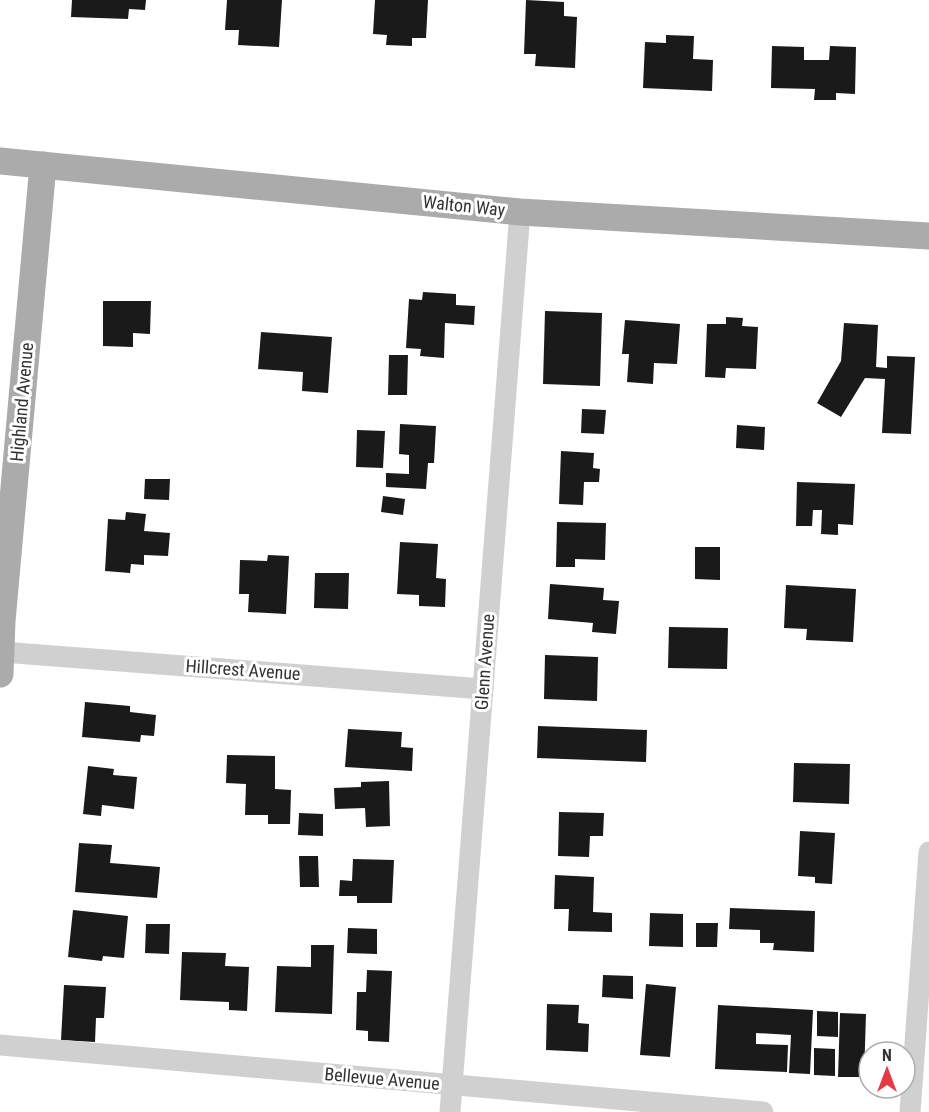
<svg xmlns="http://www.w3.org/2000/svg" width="929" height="1112" font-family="'Roboto Condensed',sans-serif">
<rect width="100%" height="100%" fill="#fff"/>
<g fill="#1a1a1a">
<polygon points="72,0 146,0 145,10 129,9 128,19 71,17"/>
<polygon points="227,0 282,0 279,47 238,45 239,30 225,30"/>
<polygon points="375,0 428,0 426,38 412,38 412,46 386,45 387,35 373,34"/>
<polygon points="526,0 564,2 564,16 577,17 575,68 535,66 536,54 524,54"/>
<polygon points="666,35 694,36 693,59 713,60 712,91 643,88 645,42 666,43"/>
<polygon points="772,46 804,47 804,60 829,60 830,46 856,47 855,94 836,93 836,100 814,100 815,89 771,88"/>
<polygon points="423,292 456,294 456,305 475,306 474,325 445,323 444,358 420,356 421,349 406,348 409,299 422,300"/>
<polygon points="103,301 151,301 150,334 133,333 133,347 103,346"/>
<polygon points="545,311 602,313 600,386 543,384"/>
<polygon points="726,317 743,318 742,326 758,327 756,369 726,368 725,378 705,377 707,324 726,324"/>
<polygon points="625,320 680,324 677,364 654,363 653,384 627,382 629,354 622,354"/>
<polygon points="844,323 878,325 876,367 887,368 887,356 915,357 911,434 882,433 885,379 865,378 841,417 817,403 841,361"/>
<polygon points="261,332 332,337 328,393 302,391 303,372 258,369"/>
<polygon points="389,355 408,355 407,395 388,395"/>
<polygon points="582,409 606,410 604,434 581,433"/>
<polygon points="400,424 436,426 434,463 428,463 426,489 386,487 386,473 409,474 409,455 399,454"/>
<polygon points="737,425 765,427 764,450 736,448"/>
<polygon points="357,430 385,431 383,468 356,467"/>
<polygon points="561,451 594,453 593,468 600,469 599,482 584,482 583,505 559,504"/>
<polygon points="145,479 170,479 169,500 144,499"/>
<polygon points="797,482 855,484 853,525 838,524 838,535 821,534 822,510 813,510 812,526 796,526"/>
<polygon points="383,496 405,499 403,515 381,512"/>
<polygon points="126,512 146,514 144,531 170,533 168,556 144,555 144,565 131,564 130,573 105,571 108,519 125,520"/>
<polygon points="557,522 606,523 605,560 575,559 575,567 556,567"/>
<polygon points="400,542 438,544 436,578 446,579 445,607 419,606 419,595 397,594"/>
<polygon points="695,547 720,547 720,580 695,579"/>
<polygon points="268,555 289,556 286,614 248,612 249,594 239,594 240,560 267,561"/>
<polygon points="315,573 349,573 348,609 314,608"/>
<polygon points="550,584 604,588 603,600 619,601 616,634 592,632 593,623 548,619"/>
<polygon points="786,585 856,589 853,642 806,640 807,629 784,628"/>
<polygon points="669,627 728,628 727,669 668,668"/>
<polygon points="545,655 598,657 597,701 544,699"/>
<polygon points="85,702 130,706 130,712 156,715 154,736 141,735 140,742 82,737"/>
<polygon points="538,726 647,730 646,762 537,758"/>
<polygon points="348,729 402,732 401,747 413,748 412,771 345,767"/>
<polygon points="227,755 275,756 275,789 291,790 290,824 268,824 268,815 245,815 246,784 226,783"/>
<polygon points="794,763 850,764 849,804 793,802"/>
<polygon points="88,766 114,769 113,775 137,777 134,809 102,805 101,816 83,814"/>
<polygon points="389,781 390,826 366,827 365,808 335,809 334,788 361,787 361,782"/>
<polygon points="559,812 604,813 603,836 590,836 589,857 558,856"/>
<polygon points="299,813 323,814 323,836 298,835"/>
<polygon points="800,831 835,833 832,884 815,883 815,877 798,876"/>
<polygon points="79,843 112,845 110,863 160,867 157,898 75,892"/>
<polygon points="299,856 318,856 319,887 300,887"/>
<polygon points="353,859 394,860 392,903 357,903 357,896 339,896 340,880 352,881"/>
<polygon points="555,875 594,877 593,912 612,913 612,932 568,931 569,909 554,909"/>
<polygon points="730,908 815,911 814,952 773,950 774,943 760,943 760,930 729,929"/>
<polygon points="73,910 128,916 124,958 103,956 102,961 68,957"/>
<polygon points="650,913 683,914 683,947 649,946"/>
<polygon points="696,923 718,923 717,947 696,947"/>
<polygon points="146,924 170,924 169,954 145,953"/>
<polygon points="348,928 377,929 377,954 347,953"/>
<polygon points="311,945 334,945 332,1014 275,1012 277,966 311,967"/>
<polygon points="182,952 226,953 225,966 249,967 247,1011 229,1010 229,1002 180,1000"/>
<polygon points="367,970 392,971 389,1042 368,1041 368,1031 356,1030 357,992 366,992"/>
<polygon points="603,975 633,976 633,999 602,997"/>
<polygon points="646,984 676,987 670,1057 640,1055"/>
<polygon points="64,985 106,987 104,1018 96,1018 95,1042 61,1040"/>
<polygon points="547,1004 579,1005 578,1023 589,1024 588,1052 546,1050"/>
<polygon points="718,1005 813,1010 810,1074 789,1073 791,1035 756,1033 756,1044 788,1045 787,1072 715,1069"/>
<polygon points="817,1011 838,1012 838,1037 817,1036"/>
<polygon points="840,1013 866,1014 864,1077 838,1077"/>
<polygon points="814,1048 835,1049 835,1076 814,1075"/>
</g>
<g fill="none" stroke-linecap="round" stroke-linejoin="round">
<g stroke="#d0d0d0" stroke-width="21">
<polyline points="2,652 483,689"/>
<polyline points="0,1045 763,1112"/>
<polyline points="450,1112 520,212"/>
<polyline points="910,1112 929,852"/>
</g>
<g stroke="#ababab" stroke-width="27">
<polyline points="0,161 520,212 929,236"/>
<polyline points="0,674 2,621 43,165"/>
</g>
</g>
<g text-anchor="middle" stroke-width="6" stroke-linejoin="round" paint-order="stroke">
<g font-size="18" fill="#333" stroke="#fff">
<text transform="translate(464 206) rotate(6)" y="6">Walton Way</text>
<text transform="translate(22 402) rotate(-85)" y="6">Highland Avenue</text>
<text transform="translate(485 662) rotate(-86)" y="6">Glenn Avenue</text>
<text transform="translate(243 670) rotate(4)" y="6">Hillcrest Avenue</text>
<text transform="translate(382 1079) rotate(5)" y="6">Bellevue Avenue</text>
</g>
</g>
<g transform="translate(887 1070)"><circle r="28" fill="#ffffff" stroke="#adadad" stroke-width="1.5"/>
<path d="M0-4.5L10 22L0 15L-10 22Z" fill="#e63946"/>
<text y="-9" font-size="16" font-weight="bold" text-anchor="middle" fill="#333333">N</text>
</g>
</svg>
